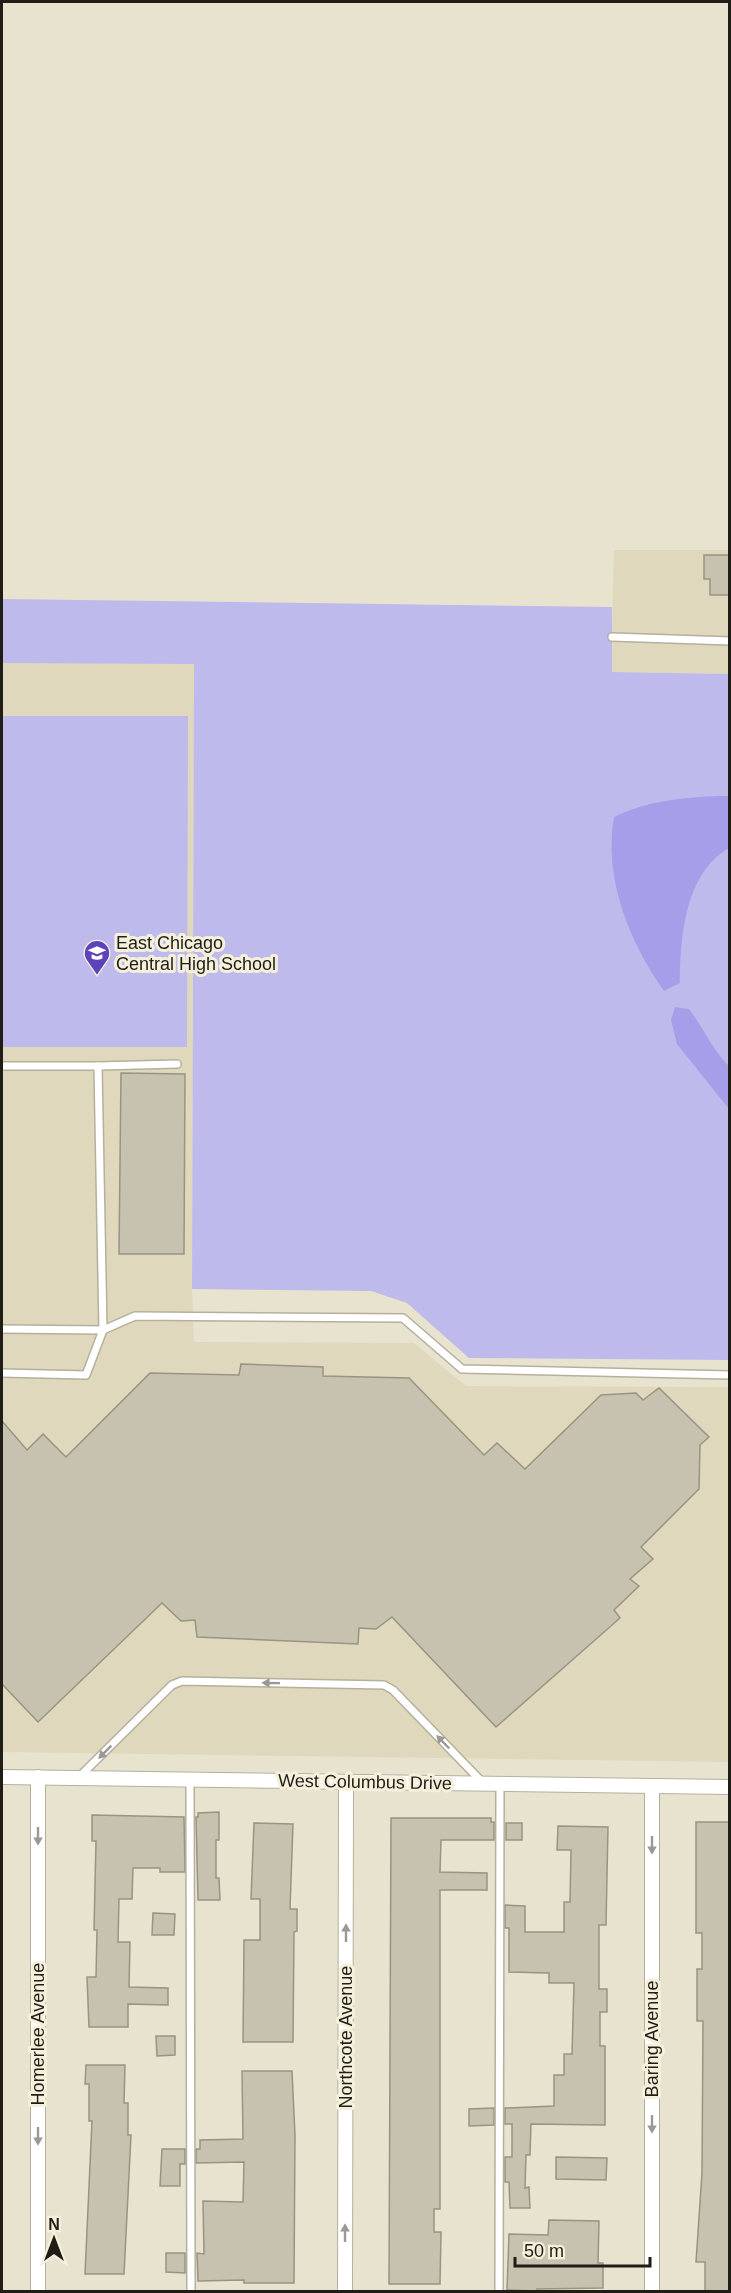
<svg xmlns="http://www.w3.org/2000/svg" width="731" height="2293" font-family="Arial,sans-serif">
<rect width="100%" height="100%" fill="#e8e3cf"/>
<g fill="#dfd8bd">
<polygon points="614,550 729,550 729,674 611,672"/>
<polygon points="2,663 194,663 192,1289 194,1342 414,1343 466,1386 729,1387 729,1762 2,1752"/>
</g>
<g fill="#bebaec">
<polygon points="2,599 612,607 612,672 729,674 729,1360 469,1358 407,1303 371,1291 192,1289 194,664 2,663"/>
<polygon points="2,716 188,716 187,1047 2,1047"/>
</g>
<g fill="#a59fe9">
<path d="M 716,796 L 729,796 L 729,848 C 685,873 680,938 680,983 L 664,991 C 630,943 603,878 614,817 C 647,801 680,798 716,796 Z"/>
<path d="M 675,1007 L 689,1009 C 703,1027 713,1051 729,1066 L 729,1109 L 677,1044 L 671,1020 Z"/>
</g>
<g fill="#c7c2af" stroke="#999482" stroke-width="1.5">
<polygon points="704,555 729,555 729,595 710,595 710,579 704,579"/>
<polygon points="121,1073 185,1074 184,1254 119,1254"/>
<polygon points="241,1364 323,1367 323,1376 409,1378 484,1455 497,1443 525,1469 601,1395 636,1393 643,1400 659,1388 709,1437 700,1445 699,1489 641,1547 653,1559 630,1579 639,1586 614,1610 620,1618 496,1727 392,1617 376,1629 359,1628 358,1644 197,1637 195,1620 181,1621 162,1603 38,1722 2,1684 2,1421 27,1450 43,1434 66,1457 150,1373 239,1375"/>
<polygon points="219,1812 219,1840 216,1840 216,1878 219,1878 220,1900 198,1900 196,1817 198,1817 198,1813"/>
<polygon points="92,1815 184,1817 185,1872 160,1872 160,1868 133,1868 132,1899 119,1899 118,1942 130,1942 129,1987 168,1988 168,2005 128,2004 128,2027 89,2027 87,1977 96,1977 97,1930 94,1930 96,1841 92,1841"/>
<polygon points="391,1818 491,1818 491,1822 494,1822 494,1840 441,1840 440,1872 487,1873 487,1890 440,1890 440,2209 434,2209 434,2232 441,2232 440,2284 389,2284"/>
<polygon points="696,1822 729,1822 729,2291 705,2291 705,2262 696,2262 702,2173 703,2021 697,2021 697,1969 702,1969 702,1933 696,1933"/>
<polygon points="254,1823 293,1824 290,1909 297,1909 297,1931 294,1932 293,2042 243,2042 244,1940 260,1940 260,1899 251,1899"/>
<rect x="506" y="1823" width="16" height="17"/>
<polygon points="558,1826 608,1827 606,1925 599,1925 599,1989 607,1989 607,2012 600,2012 600,2046 605,2046 605,2125 531,2124 530,2155 526,2155 525,2188 529,2187 530,2208 510,2208 509,2182 505,2182 505,2157 512,2157 512,2124 505,2124 505,2108 554,2106 554,2075 564,2075 564,2054 572,2054 574,1983 549,1983 549,1973 509,1972 509,1928 505,1928 505,1905 525,1906 525,1932 564,1932 564,1902 570,1902 571,1850 557,1850"/>
<polygon points="153,1913 175,1914 174,1935 152,1935"/>
<polygon points="156,2036 175,2036 175,2055 157,2056"/>
<polygon points="86,2065 125,2065 124,2103 128,2103 128,2135 131,2135 124,2274 85,2274 92,2121 89,2121 89,2084 85,2084"/>
<polygon points="242,2071 292,2071 295,2135 294,2283 244,2283 244,2280 198,2281 197,2253 204,2254 203,2201 243,2202 244,2162 196,2163 196,2149 200,2149 200,2140 243,2139"/>
<polygon points="494,2108 494,2125 469,2126 469,2109"/>
<polygon points="162,2149 185,2149 185,2164 180,2164 180,2186 160,2186"/>
<polygon points="556,2157 607,2158 606,2180 556,2179"/>
<polygon points="549,2220 599,2221 598,2263 603,2263 603,2288 537,2289 537,2291 507,2290 509,2234 548,2235"/>
<polygon points="166,2253 185,2253 185,2273 166,2272"/>
</g>
<g fill="none" stroke-linecap="round" stroke-linejoin="round">
<g stroke="#b4b09d" stroke-width="10">
<g id="service">
<polyline points="612,637 730,641"/>
<polyline points="2,1066 98,1066 103,1330 86,1375 2,1373"/>
<polyline points="98,1066 177,1064"/>
<polyline points="2,1329 103,1330 135,1316 403,1318 462,1369 730,1375"/>
<polyline points="80,1776 172,1685 182,1681 384,1685 393,1690 482,1782"/>
<polyline points="190,1780 191,2292"/>
<polyline points="499,2292 500,1784"/>
</g>
</g>
<g stroke="#b4b09d" stroke-width="16">
<g id="minor">
<polyline points="2,1777 730,1787"/>
<polyline points="652,1786 652,2292"/>
<polyline points="38,2292 38,1777"/>
<polyline points="345,2292 346,1782"/>
</g>
</g>
<use href="#service" stroke="#fff" stroke-width="7"/>
<use href="#minor" stroke="#fff" stroke-width="14"/>
</g>
<defs><path id="oneway-solid" d="M-6-.8H1V-3.2L6.5 0L1 3.2V.8H-6Z" transform="scale(1.5)"/></defs>
<g fill="#9a9996">
<use href="#oneway-solid" transform="translate(271 1683) rotate(-179)"/>
<use href="#oneway-solid" transform="translate(443 1742) rotate(-134)"/>
<use href="#oneway-solid" transform="translate(105 1752) rotate(135)"/>
<use href="#oneway-solid" transform="translate(38 1836) rotate(90)"/>
<use href="#oneway-solid" transform="translate(652 1845) rotate(90)"/>
<use href="#oneway-solid" transform="translate(346 1933) rotate(-90)"/>
<use href="#oneway-solid" transform="translate(652 2124) rotate(90)"/>
<use href="#oneway-solid" transform="translate(38 2136) rotate(90)"/>
<use href="#oneway-solid" transform="translate(345 2233) rotate(-90)"/>
</g>
<defs>
<g id="school-pin" transform="scale(1.35)"><path d="M0 17L-7.5 6A9.5 9.5 0 1 1 7.5 6Z" fill="#5d43bb" stroke="#f5f0dc"/><path d="M0-5L7-2L0 1L-7-2ZM-4 1L0 2.5L4 1V4Q0 6-4 4Z" fill="#fff"/></g>
</defs>
<g fill-rule="evenodd">
<use href="#school-pin" x="97" y="953"/>
</g>
<g text-anchor="middle" stroke-width="6" stroke-linejoin="round" paint-order="stroke">
<g font-size="18" fill="#1f1d16" stroke="#f5f0dc" text-anchor="start">
<text x="116" y="949">East Chicago<tspan x="116" dy="21">Central High School</tspan></text>
</g>
<g font-size="18" fill="#1f1d16" stroke="#f5f0dc">
<text transform="translate(365 1782) rotate(1)" y="6">West Columbus Drive</text>
<text transform="translate(38 2034) rotate(-90)" y="6">Homerlee Avenue</text>
<text transform="translate(346 2037) rotate(-90)" y="6">Northcote Avenue</text>
<text transform="translate(652 2039) rotate(-90)" y="6">Baring Avenue</text>
</g>
</g>
<rect width="731" height="2293" fill="none" stroke="#1f1d16" stroke-width="6"/>
<g transform="translate(54 2239)" stroke="#f5f0dc" stroke-width="4.5" paint-order="stroke">
<path d="M0-4.5L10 22L0 15L-10 22Z" fill="#1f1d16"/>
<text y="-9" font-size="16" font-weight="bold" text-anchor="middle" fill="#1f1d16">N</text>
</g>
<path d="M515 2257v9h135v-9" fill="none" stroke="#1f1d16" stroke-width="3"/>
<text x="524" y="2257" font-size="18" fill="#1f1d16" stroke="#f5f0dc" stroke-width="4.5" paint-order="stroke">50 m</text>
</svg>
